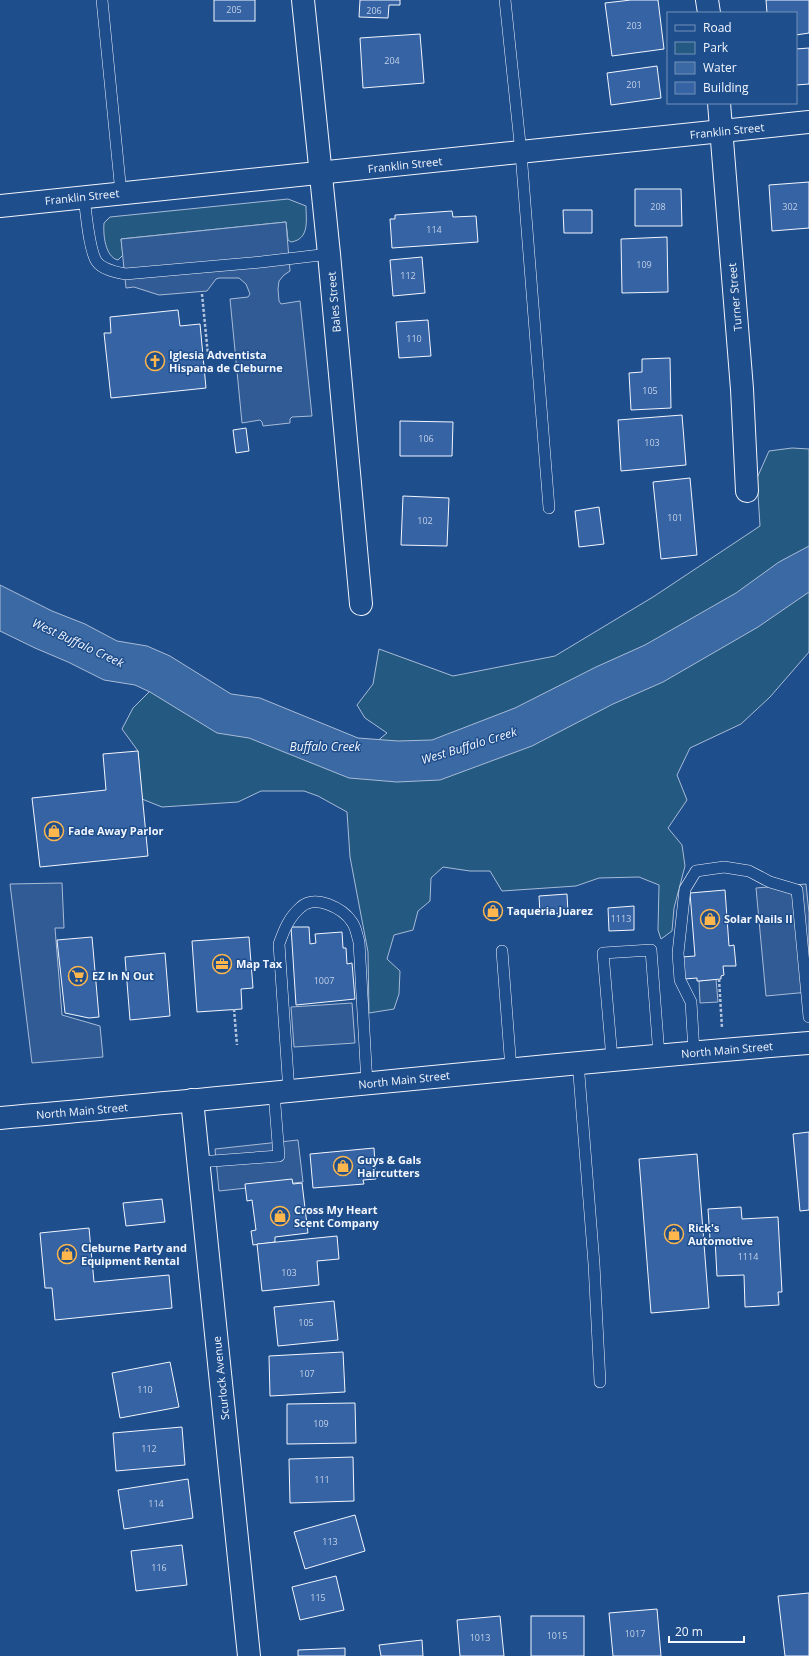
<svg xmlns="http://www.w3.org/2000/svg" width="809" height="1656" font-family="'Open Sans',sans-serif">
<rect width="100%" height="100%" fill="#1f4e8c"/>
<g fill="#245a82" stroke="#a8bbd7">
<path d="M 288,199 L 306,206 C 306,220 310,239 291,242 L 288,240 L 286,222 L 121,239 L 123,255 L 118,260 C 105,257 103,234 104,223 L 110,217 Z"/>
<polygon points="792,448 809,449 809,652 770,697 741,724 690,748 677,775 687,800 668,828 682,845 685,866 674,908 672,931 661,939 658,930 659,885 639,877 599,878 576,886 502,891 490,871 470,871 443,867 431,878 430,901 418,911 413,930 394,935 387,959 400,971 399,994 394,1009 369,1013 368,952 350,857 347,812 318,796 304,791 261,791 238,802 162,807 142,799 138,751 122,729 133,708 153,688 370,747 387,733 365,718 357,705 373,684 379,649 453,676 555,656 653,597 760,526 757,478 769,451"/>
</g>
<g fill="#305b95" stroke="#a8bbd7">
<polygon points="286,222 290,271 284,275 279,281 278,289 279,301 281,304 300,301 312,416 292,417 290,419 290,423 263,426 262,422 260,420 242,423 230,299 248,297 250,294 246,284 239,278 219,278 216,279 207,291 159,295 134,287 126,288 121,239"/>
<polygon points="62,883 64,928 55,928 62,1015 100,1026 103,1057 32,1063 10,884"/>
<polygon points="806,884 809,913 809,992 766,996 756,888"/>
<polygon points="716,979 718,1002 700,1003 699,981"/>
<polygon points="352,1003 355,1043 294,1047 291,1007"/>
<polygon points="298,1140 303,1182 219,1191 215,1149"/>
</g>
<polygon fill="#3b69a3" stroke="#a8bbd7" points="809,546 809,592 758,627 663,682 613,704 532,746 440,780 397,782 349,778 249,738 217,733 150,692 135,685 104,680 68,662 35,648 0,631 0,585 52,611 85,624 117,641 147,646 170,656 231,694 260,698 358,738 398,741 432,740 515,708 596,667 645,645 736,593 779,562"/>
<g fill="#3563a3" stroke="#f2f6ff">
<rect x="214" y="0" width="41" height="21"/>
<polygon points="360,0 400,0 400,5 389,5 388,18 359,17"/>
<polygon points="631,0 658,0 664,49 612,56 605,3"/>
<polygon points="766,0 809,0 809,33 796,35 796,13 767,13"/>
<polygon points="420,34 424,83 363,88 360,38"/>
<polygon points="809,48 809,84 796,85 796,49"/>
<polygon points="657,66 661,98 611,105 607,73"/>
<polygon points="809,182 809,228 772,231 769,185"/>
<polygon points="635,189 681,189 682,226 635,226"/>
<polygon points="563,210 592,210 592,233 564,233"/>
<polygon points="452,211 453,217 476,216 478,242 392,248 390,219 395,219 395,215"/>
<polygon points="667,237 668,292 622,293 621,239"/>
<polygon points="422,257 425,293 393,296 390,260"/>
<polygon points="178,310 180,326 200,324 206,388 111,398 104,333 111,333 110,317"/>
<polygon points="428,320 431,356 399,358 396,322"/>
<polygon points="670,358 671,408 631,410 629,373 642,372 642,359"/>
<polygon points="682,415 686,465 621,471 618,420"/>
<polygon points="400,421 453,422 452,456 400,456"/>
<polygon points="246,428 249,451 236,453 233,430"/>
<polygon points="690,478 697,555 661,559 653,482"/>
<polygon points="403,496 449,498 447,546 401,545"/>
<polygon points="599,507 604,544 579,547 575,511"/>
<polygon points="138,751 148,856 40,867 32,798 106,790 103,754"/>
<polygon points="725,890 729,946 734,945 736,966 723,966 724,975 721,976 721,979 699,981 697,981 697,978 684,979 682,957 695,956 690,893"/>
<polygon points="567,894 568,913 540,914 539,896"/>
<polygon points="634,906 634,930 609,931 608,908"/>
<polygon points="291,927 309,927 310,944 316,943 315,934 342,932 343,948 346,948 347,964 352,963 355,999 296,1005"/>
<polygon points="92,937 99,1017 89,1018 65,1013 57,940"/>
<polygon points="249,937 253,988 241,989 242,1009 197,1012 192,941"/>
<polygon points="165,953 170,1016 130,1020 125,957"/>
<polygon points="809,1132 809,1210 800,1211 793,1134"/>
<polygon points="374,1148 376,1179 363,1180 364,1184 313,1188 310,1154"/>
<polygon points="697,1154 709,1308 651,1313 639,1159"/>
<polygon points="292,1179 293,1184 302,1183 308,1233 275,1237 275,1242 253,1245 251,1231 256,1230 252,1200 247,1201 245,1184"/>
<polygon points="162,1199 165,1222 126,1226 123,1203"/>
<polygon points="741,1207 742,1219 778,1217 782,1292 778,1292 779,1305 745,1307 744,1275 717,1276 715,1239 710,1239 708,1209"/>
<polygon points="89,1228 94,1282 169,1275 172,1308 55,1320 52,1288 45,1288 40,1233"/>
<polygon points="337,1236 339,1259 317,1261 319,1285 262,1291 257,1244"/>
<polygon points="334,1301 338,1340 278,1346 274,1307"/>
<polygon points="343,1352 345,1392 270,1396 269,1356"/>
<polygon points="170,1362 179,1407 120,1418 112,1373"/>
<polygon points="355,1403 356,1443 287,1444 287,1404"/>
<polygon points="182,1427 185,1465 116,1471 113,1433"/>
<polygon points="353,1457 354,1501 290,1503 289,1459"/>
<polygon points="188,1479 193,1518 124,1529 118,1490"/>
<polygon points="355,1515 365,1551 305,1569 294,1532"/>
<polygon points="182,1545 187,1585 136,1591 131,1551"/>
<polygon points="336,1576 344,1610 300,1620 292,1587"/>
<polygon points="809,1593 809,1656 785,1656 778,1596"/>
<polygon points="657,1609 661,1656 613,1656 609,1613"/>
<polygon points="500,1616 504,1656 460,1656 457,1620"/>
<rect x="531" y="1616" width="53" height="40"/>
<polygon points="422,1640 423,1656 381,1656 379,1645"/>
<polygon points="345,1648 345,1656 298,1656 298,1650"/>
</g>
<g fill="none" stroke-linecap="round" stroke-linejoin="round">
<g stroke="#f2f6ff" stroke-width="12">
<g id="lane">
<polyline points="102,0 121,193"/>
<polyline points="505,0 521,153 549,508"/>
<path d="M 84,197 C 86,212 89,251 97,262 C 103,270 116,272 125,274 L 261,262 L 329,254"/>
<polyline points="502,951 511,1069"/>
<polyline points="694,1052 691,1002 680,980 678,953 685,889 696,871 724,867 749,871 770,882 797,890 809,1017"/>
<polyline points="612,1059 603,953 651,950 659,1055"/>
<polyline points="578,1062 594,1264 600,1382"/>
<path d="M 289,1092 L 279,944 C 284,930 289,917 301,907 C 315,894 343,908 352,922 C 356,927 357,936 359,942 L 367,1084"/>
<polyline points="199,1162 279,1156 274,1093"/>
</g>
</g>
<g stroke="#f2f6ff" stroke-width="24">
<g id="street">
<polyline points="303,0 329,254 361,604"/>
<polyline points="707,0 709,13"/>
<polyline points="719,103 742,389 747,491"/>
<polyline points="0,206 809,122"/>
<polyline points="192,1100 249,1656"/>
</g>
</g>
<g stroke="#f2f6ff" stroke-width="24">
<path id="primary" d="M 0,1118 C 270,1095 539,1064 809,1043"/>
</g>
<g stroke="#b3c4dc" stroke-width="2.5" stroke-dasharray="3 2" stroke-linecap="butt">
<polyline points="202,294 208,355 232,353"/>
<polyline points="719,979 722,1028"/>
<polyline points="234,1009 237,1045"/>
</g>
<use href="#lane" stroke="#1f4e8c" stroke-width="11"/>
<use href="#street" stroke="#1f4e8c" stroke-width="22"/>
<use href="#primary" stroke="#1f4e8c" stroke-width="22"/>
</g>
<defs>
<g id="church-ring" transform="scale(1)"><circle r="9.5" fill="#1f4e8c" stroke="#ffb74d" stroke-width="1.5"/><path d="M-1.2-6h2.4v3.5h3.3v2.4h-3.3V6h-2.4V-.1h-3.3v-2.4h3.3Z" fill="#ffb74d"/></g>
<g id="shop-ring" transform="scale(1)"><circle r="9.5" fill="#1f4e8c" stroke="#ffb74d" stroke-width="1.5"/><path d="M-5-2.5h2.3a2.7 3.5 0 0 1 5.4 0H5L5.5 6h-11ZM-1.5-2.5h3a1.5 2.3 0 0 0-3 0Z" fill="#ffb74d"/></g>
<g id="office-ring" transform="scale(1)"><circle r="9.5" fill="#1f4e8c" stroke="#ffb74d" stroke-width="1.5"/><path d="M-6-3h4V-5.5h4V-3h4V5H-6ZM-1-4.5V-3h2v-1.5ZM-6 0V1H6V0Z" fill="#ffb74d"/></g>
<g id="supermarket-ring" transform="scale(1)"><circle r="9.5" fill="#1f4e8c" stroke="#ffb74d" stroke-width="1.5"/><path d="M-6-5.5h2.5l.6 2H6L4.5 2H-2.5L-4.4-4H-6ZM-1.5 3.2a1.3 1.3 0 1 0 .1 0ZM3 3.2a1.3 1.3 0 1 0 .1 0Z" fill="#ffb74d"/></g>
</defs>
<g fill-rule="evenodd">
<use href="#church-ring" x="155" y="361"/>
<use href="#shop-ring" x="54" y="831"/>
<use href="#shop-ring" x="493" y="911"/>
<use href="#shop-ring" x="710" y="919"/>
<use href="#office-ring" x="222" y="964"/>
<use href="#supermarket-ring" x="78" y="976"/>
<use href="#shop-ring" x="343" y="1166"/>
<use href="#shop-ring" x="280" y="1216"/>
<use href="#shop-ring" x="674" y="1234"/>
<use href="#shop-ring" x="67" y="1254"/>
</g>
<g text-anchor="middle" stroke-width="3" stroke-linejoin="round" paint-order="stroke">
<g font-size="9" fill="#c3d1e8">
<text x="234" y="13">205</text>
<text x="374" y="14">206</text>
<text x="634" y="29">203</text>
<text x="392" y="64">204</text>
<text x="634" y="88">201</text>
<text x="658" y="210">208</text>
<text x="790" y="210">302</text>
<text x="434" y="233">114</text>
<text x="644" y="268">109</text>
<text x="408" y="279">112</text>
<text x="414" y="342">110</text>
<text x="650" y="394">105</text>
<text x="426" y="442">106</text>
<text x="652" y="446">103</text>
<text x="675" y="521">101</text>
<text x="425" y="524">102</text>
<text x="621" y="922">1113</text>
<text x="324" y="984">1007</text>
<text x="748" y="1260">1114</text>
<text x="289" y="1276">103</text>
<text x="306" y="1326">105</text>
<text x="307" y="1377">107</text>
<text x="145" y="1393">110</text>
<text x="321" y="1427">109</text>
<text x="149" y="1452">112</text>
<text x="322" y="1483">111</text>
<text x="156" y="1507">114</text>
<text x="330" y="1545">113</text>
<text x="159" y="1571">116</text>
<text x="318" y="1601">115</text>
<text x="635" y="1637">1017</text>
<text x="557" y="1639">1015</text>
<text x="480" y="1641">1013</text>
</g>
<g font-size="11" fill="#f2f6ff" stroke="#1f4e8c">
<text transform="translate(727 131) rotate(-6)" y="4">Franklin Street</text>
<text transform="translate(405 165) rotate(-6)" y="4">Franklin Street</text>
<text transform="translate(82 197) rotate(-6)" y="4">Franklin Street</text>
<text transform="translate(735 297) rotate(-95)" y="4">Turner Street</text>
<text transform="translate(334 302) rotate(-95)" y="4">Bales Street</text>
<text transform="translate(727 1050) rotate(-5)" y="4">North Main Street</text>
<text transform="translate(404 1080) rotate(-6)" y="4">North Main Street</text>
<text transform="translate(82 1111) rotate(-5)" y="4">North Main Street</text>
<text transform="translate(221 1378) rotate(-96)" y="4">Scurlock Avenue</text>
</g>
<g font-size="11" font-weight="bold" fill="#f2f6ff" stroke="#1f4e8c" text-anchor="start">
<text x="169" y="359">Iglesia Adventista<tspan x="169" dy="13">Hispana de Cleburne</tspan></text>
<text x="68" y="835">Fade Away Parlor</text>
<text x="507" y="915">Taqueria Juarez</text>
<text x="724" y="923">Solar Nails II</text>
<text x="236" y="968">Map Tax</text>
<text x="92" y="980">EZ In N Out</text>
<text x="357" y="1164">Guys &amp; Gals<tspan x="357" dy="13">Haircutters</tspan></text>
<text x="294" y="1214">Cross My Heart<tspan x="294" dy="13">Scent Company</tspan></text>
<text x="688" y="1232">Rick's<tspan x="688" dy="13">Automotive</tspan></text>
<text x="81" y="1252">Cleburne Party and<tspan x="81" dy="13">Equipment Rental</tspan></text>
</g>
<g font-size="12" font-style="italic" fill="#f2f6ff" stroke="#1f4e8c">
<text transform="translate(78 643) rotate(25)" y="4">West Buffalo Creek</text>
<text transform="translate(469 746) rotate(-17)" y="4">West Buffalo Creek</text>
<text x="325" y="751">Buffalo Creek</text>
</g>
</g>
<rect x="667" y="12" width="130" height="92" fill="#1f4e8c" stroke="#7391ba"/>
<rect x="675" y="25" width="20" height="6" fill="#1f4e8c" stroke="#7391ba"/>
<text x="703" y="32" font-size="12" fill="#f2f6ff">Road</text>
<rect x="675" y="42" width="20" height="12" fill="#245a82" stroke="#7391ba"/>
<text x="703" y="52" font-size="12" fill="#f2f6ff">Park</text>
<rect x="675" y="62" width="20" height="12" fill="#3b69a3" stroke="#7391ba"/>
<text x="703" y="72" font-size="12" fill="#f2f6ff">Water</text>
<rect x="675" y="82" width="20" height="12" fill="#3563a3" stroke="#7391ba"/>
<text x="703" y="92" font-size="12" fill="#f2f6ff">Building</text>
<path d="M669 1636v6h75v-6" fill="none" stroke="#f2f6ff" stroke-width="2"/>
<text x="675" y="1636" font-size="12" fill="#f2f6ff" stroke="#1f4e8c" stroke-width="3" paint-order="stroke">20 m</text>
</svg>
